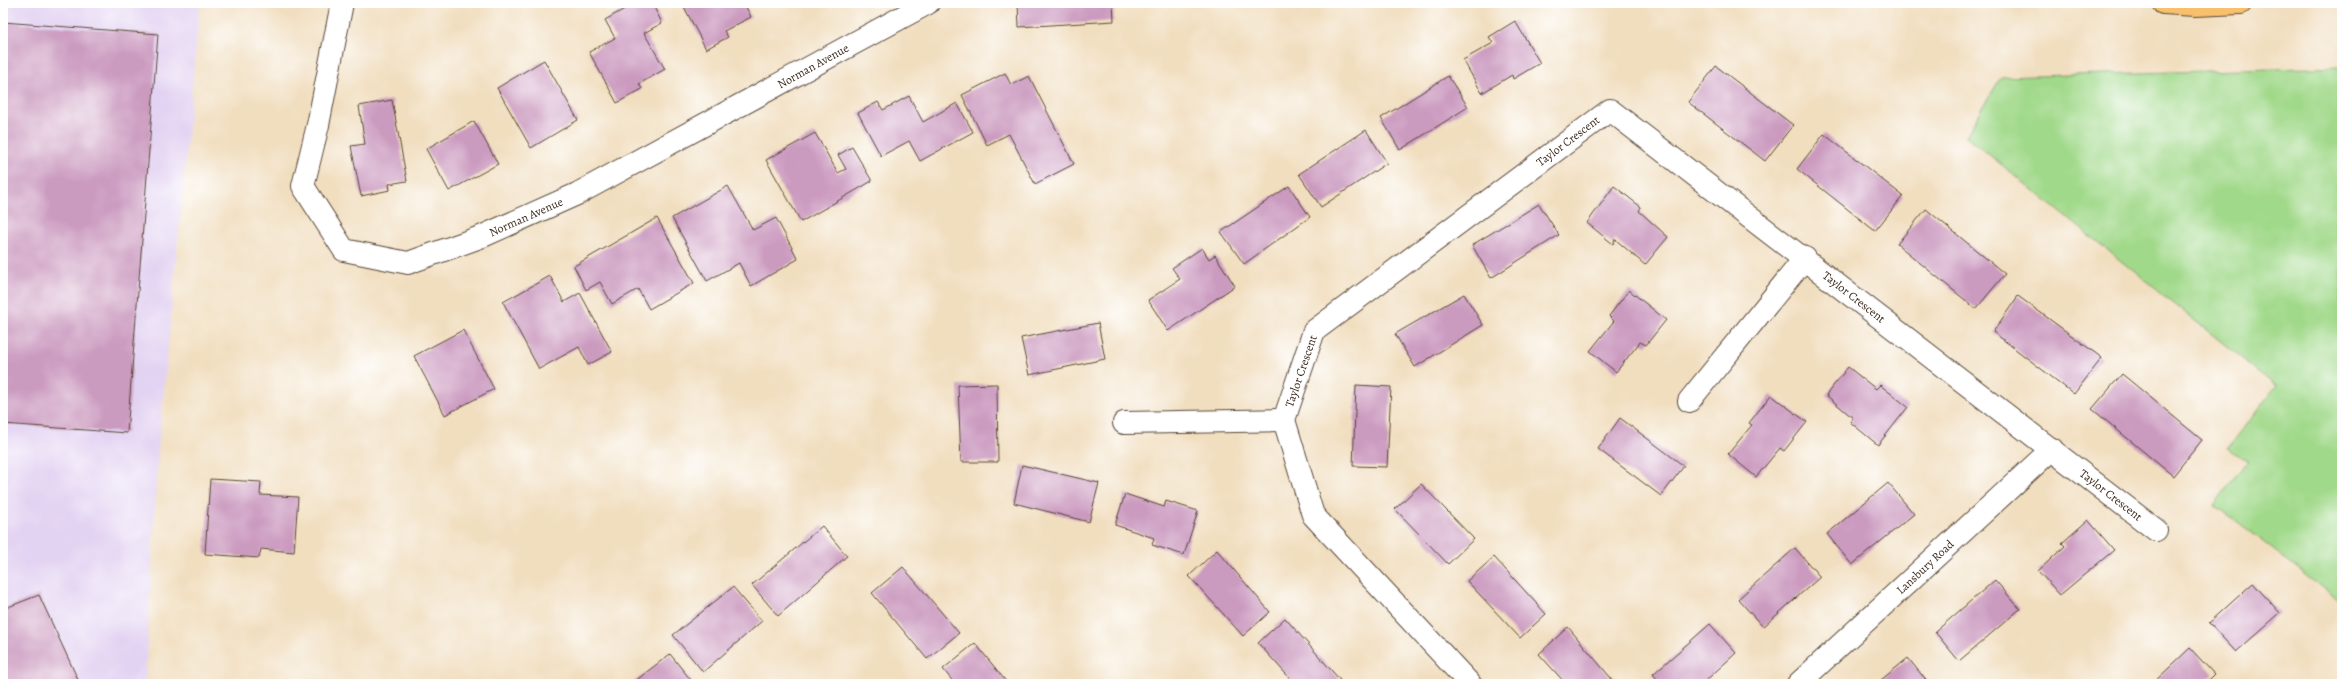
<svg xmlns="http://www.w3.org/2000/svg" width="2345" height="687" font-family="Alegreya,serif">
<rect width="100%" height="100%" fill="#fff"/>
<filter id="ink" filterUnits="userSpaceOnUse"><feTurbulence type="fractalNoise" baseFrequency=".025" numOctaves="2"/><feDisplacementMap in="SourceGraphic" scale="8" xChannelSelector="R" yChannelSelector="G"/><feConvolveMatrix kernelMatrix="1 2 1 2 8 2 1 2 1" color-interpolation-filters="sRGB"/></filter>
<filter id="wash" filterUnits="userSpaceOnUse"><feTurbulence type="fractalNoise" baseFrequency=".012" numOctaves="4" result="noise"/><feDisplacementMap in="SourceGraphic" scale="16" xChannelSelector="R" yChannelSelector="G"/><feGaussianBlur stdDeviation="0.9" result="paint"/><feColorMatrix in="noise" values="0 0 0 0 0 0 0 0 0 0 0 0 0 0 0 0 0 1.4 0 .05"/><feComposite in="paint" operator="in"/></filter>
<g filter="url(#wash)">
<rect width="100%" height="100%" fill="#f1debf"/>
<polygon fill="#e3d3f2" points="3,3 200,3 158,453 145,684 3,684"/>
<polygon fill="#a1d98a" stroke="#6e8254" points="2342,67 2342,602 2214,505 2247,461 2228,448 2276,386 1966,136 2001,77"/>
<g id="blocks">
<g fill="#cb9abf">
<polygon points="635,3 652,3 662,23 644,33 665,69 639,84 642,89 617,103 589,52 615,38 605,20"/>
<polygon points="682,3 744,3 751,17 724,31 728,37 706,49"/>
<polygon points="1018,3 1113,3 1114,21 1019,27"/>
<polygon points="1515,21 1540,63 1513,79 1512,75 1482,93 1463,60 1493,43 1489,37"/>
<polygon points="3,22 158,34 127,433 3,424"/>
<polygon points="544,60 578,120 531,148 497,88"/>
<polygon points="1716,66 1793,125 1765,161 1688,102"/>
<polygon points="1005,73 1011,85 1029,76 1074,164 1035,184 1009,134 987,145 962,95"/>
<polygon points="1448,76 1468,107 1400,150 1381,118"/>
<polygon points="909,96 923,122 957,103 973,132 920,161 909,141 881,156 858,113 878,102 883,110"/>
<polygon points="392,100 407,181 389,184 390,190 361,196 351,146 365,144 359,106"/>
<polygon points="474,121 498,164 449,191 426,149"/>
<polygon points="1366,130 1387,163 1321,207 1299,174"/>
<polygon points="815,133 838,173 846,169 838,155 852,147 872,181 801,222 766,160"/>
<polygon points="1824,134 1903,196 1875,231 1797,169"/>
<polygon points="728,186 753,230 776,218 798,259 751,286 739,263 707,281 672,218"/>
<polygon points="1289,186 1310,217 1244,264 1221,232"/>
<polygon points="1614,186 1641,207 1639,211 1668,237 1645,265 1615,239 1613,244 1587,223"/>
<polygon points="1539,204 1559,235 1491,278 1472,245"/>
<polygon points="1926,209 2005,274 1976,309 1897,244"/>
<polygon points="657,218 694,283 649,309 638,289 612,304 600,282 586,290 574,266"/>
<polygon points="1202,248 1209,259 1215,255 1235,286 1168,331 1148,300 1180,279 1172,268"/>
<polygon points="550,276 564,302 580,293 612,352 588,365 579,347 539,369 503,302"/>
<polygon points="1629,290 1666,320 1646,345 1640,342 1616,372 1590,351 1614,321 1609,316"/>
<polygon points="1464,294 1483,325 1415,367 1395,334"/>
<polygon points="2018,296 2102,358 2074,394 1993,332"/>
<polygon points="1098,323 1105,359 1029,375 1021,338"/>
<polygon points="463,330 494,389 445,415 414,356"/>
<polygon points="1848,367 1876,389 1880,385 1908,407 1878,445 1850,422 1853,418 1826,395"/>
<polygon points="2122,374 2202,440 2173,476 2092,409"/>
<polygon points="997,384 998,462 961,462 958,385"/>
<polygon points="1356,385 1391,387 1387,467 1353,466"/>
<polygon points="1771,395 1807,422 1784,451 1780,448 1756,477 1728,454 1752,425 1749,423"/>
<polygon points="1620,418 1684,466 1661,496 1598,449"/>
<polygon points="1022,465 1099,483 1089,522 1014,503"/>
<polygon points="210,479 261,482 260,495 298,497 294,552 261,549 259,558 205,554"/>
<polygon points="1888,483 1914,514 1852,565 1827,534"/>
<polygon points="1421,484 1474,539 1448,564 1395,509"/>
<polygon points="1125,494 1164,507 1166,501 1198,511 1184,555 1152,545 1154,538 1115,525"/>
<polygon points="2088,520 2114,550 2060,595 2038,571 2065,546 2062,543"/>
<polygon points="822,526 847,556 778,616 752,585"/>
<polygon points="1795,548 1820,577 1763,627 1738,599"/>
<polygon points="1217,550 1270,612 1243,636 1189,576"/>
<polygon points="1494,557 1546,614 1520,638 1467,581"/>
<polygon points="903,567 959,633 927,659 872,593"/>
<polygon points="1995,580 2020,609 1959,661 1935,632"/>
<polygon points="2253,583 2280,613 2236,652 2209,623"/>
<polygon points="733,587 762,621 703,672 673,635"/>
<polygon points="39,595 80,684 3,684 3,609"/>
<polygon points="1285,618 1340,680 1335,684 1295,684 1258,643"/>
<polygon points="1710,624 1736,653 1702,684 1661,684 1653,674"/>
<polygon points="1568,627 1594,658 1616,684 1566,684 1539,654"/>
<polygon points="975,643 1000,674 1008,684 955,684 943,669"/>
<polygon points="2190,648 2214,674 2204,684 2152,684"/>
<polygon points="670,654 694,684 632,684 639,678"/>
<polygon points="1908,658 1929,684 1876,684"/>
</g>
</g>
</g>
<g filter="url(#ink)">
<use href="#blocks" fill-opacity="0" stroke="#564536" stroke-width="1"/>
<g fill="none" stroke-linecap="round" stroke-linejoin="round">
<g stroke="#564536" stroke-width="24">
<g id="minor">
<polyline points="342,3 318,125 303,186 344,250 408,263 483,236 577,194 928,3"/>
<polyline points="1689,401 1805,258"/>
<polyline points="1124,423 1284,420"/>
<polyline points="1470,684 1313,515 1284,420 1314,331 1610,110 2156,530"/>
<polyline points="1798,684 2052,449"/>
</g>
</g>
<g stroke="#564536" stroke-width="24">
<polyline id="trunk" points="2163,3 2195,5 2241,3"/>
</g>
<use href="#minor" stroke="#fff" stroke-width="22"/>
<use href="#trunk" stroke="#f8bf6c" stroke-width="22"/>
</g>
</g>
<g text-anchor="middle" stroke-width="3" stroke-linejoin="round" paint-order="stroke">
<g font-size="12" fill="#3b2a1e" stroke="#fff">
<text transform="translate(813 66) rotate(-29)" y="4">Norman Avenue</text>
<text transform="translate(1568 141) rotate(-37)" y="4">Taylor Crescent</text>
<text transform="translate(526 217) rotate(-24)" y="4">Norman Avenue</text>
<text transform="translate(1854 297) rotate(38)" y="4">Taylor Crescent</text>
<text transform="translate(1301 371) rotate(-71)" y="4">Taylor Crescent</text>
<text transform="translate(2111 495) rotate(38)" y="4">Taylor Crescent</text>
<text transform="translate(1925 567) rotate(-43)" y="4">Lansbury Road</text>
</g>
</g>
<rect width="2345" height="687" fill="none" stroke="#fff" stroke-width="16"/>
</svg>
